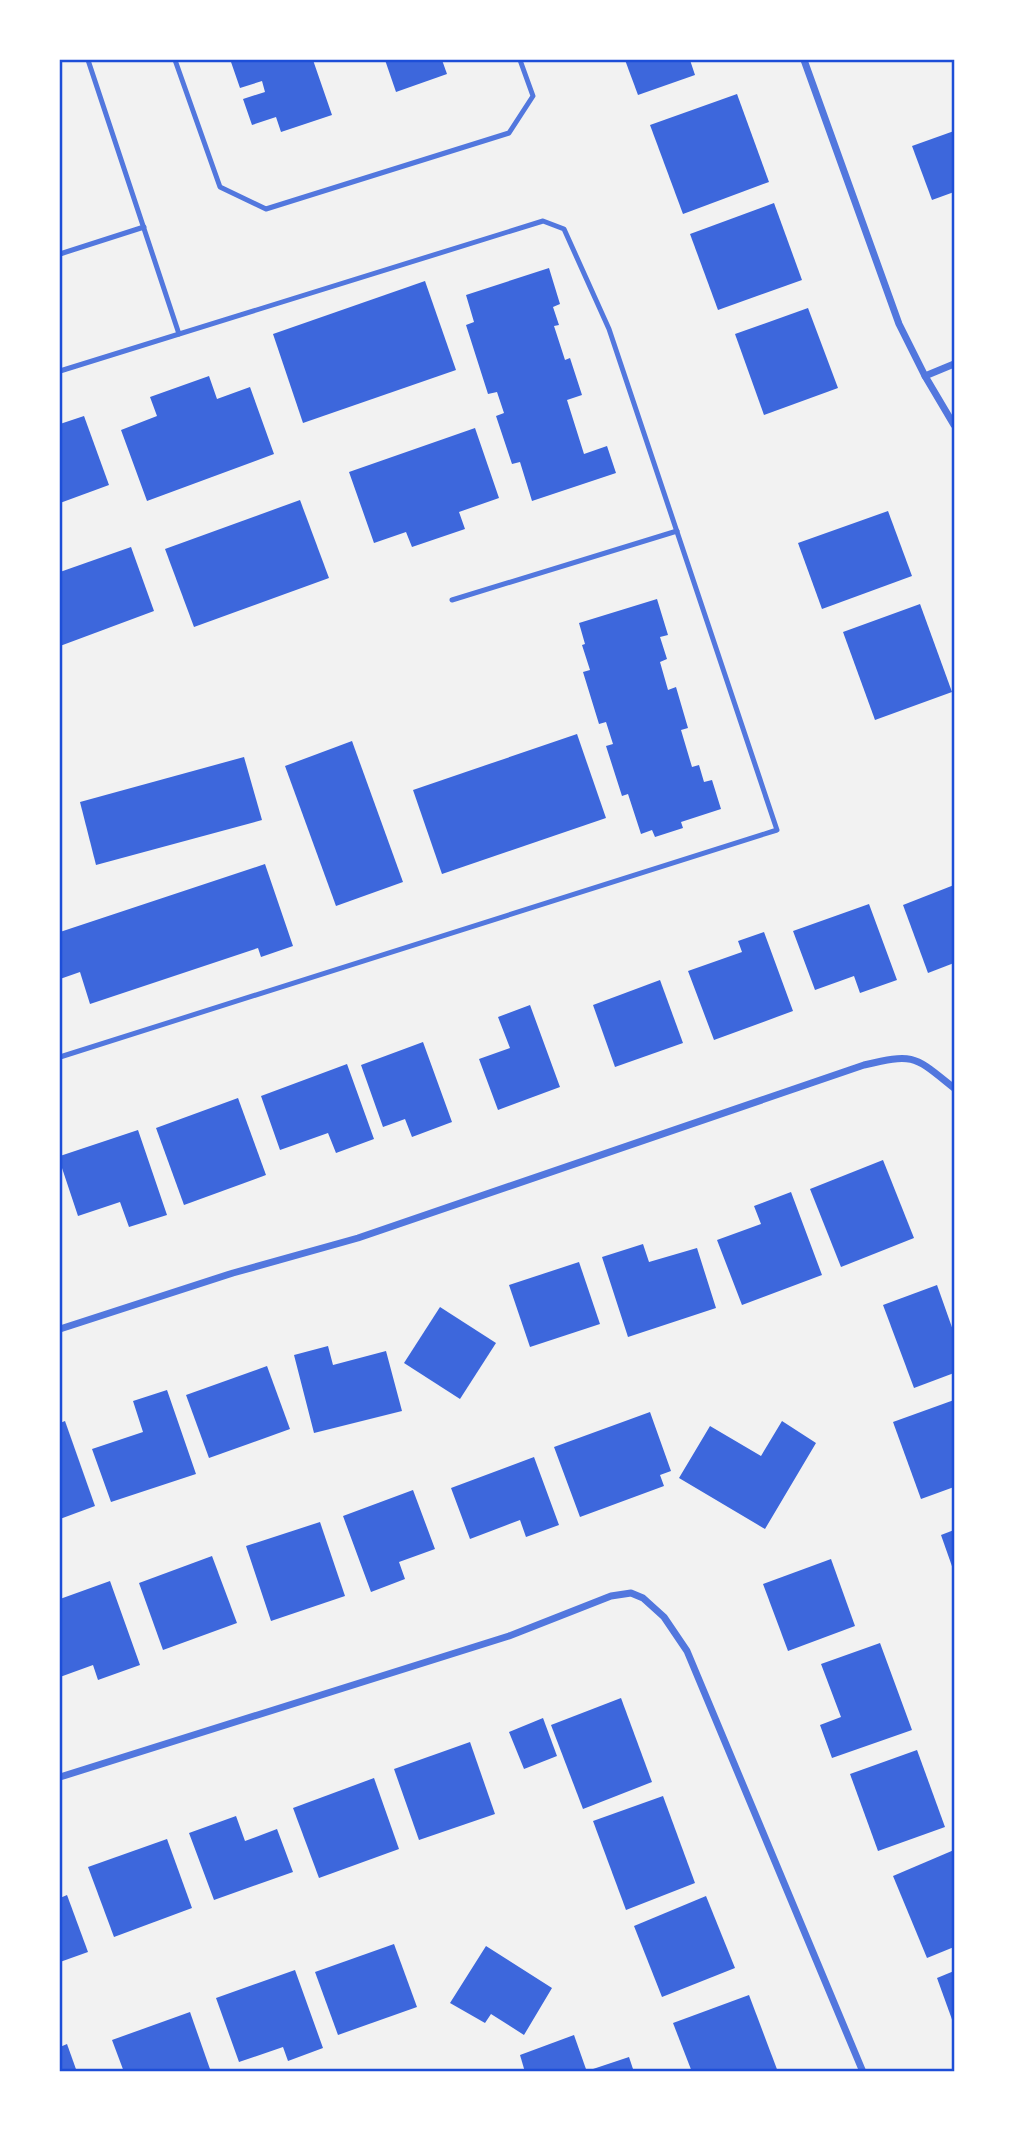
<svg xmlns="http://www.w3.org/2000/svg" width="1014" height="2131" font-family="Rubik,sans-serif">
<rect width="100%" height="100%" fill="#f2f2f2"/>
<g fill="#3d67dc">
<polygon points="238,60 313,60 332,115 281,132 276,117 252,125 243,99 265,92 262,81 240,88 231,62"/>
<polygon points="385,60 442,60 447,74 396,92"/>
<polygon points="625,60 690,60 695,75 638,95"/>
<polygon points="737,94 769,182 683,214 650,125"/>
<polygon points="954,131 954,192 932,200 912,146"/>
<polygon points="774,203 802,280 718,310 690,234"/>
<polygon points="549,268 560,304 553,307 559,325 554,326 565,360 570,358 582,395 567,400 584,454 607,446 616,473 532,501 520,462 512,464 496,416 504,413 497,392 488,394 466,325 474,322 466,295"/>
<polygon points="425,281 456,370 303,423 273,334"/>
<polygon points="808,308 838,388 764,415 735,334"/>
<polygon points="209,376 217,399 250,387 274,454 147,501 121,430 157,416 150,397"/>
<polygon points="84,416 109,485 60,503 60,424"/>
<polygon points="475,428 499,498 459,512 465,529 412,547 406,532 374,543 349,472"/>
<polygon points="300,500 329,578 194,627 165,549"/>
<polygon points="888,511 912,576 822,609 798,543"/>
<polygon points="131,547 154,611 60,646 60,572"/>
<polygon points="657,599 668,635 660,637 667,659 660,662 668,690 676,687 688,728 681,730 692,767 699,765 704,782 712,780 721,809 681,822 683,828 655,837 652,830 641,834 628,794 622,796 606,746 613,744 606,722 599,724 583,672 590,670 582,645 585,644 579,623"/>
<polygon points="920,604 952,692 875,720 843,632"/>
<polygon points="577,734 606,818 442,874 413,790"/>
<polygon points="352,741 403,882 336,906 285,766"/>
<polygon points="244,757 262,820 96,865 80,802"/>
<polygon points="265,864 293,946 261,957 258,948 90,1004 80,972 60,979 60,932"/>
<polygon points="954,885 954,963 928,973 903,905"/>
<polygon points="869,904 897,980 860,993 854,976 815,990 793,931"/>
<polygon points="764,932 793,1011 714,1040 688,971 742,952 738,941"/>
<polygon points="660,980 683,1043 615,1067 593,1005"/>
<polygon points="530,1005 560,1087 498,1110 479,1059 510,1048 498,1017"/>
<polygon points="423,1042 452,1122 412,1137 405,1119 383,1127 361,1065"/>
<polygon points="347,1064 374,1139 336,1153 328,1133 280,1150 261,1096"/>
<polygon points="238,1098 266,1175 184,1205 156,1128"/>
<polygon points="138,1130 167,1215 129,1227 120,1202 78,1216 60,1162 60,1156"/>
<polygon points="883,1160 914,1238 841,1267 810,1189"/>
<polygon points="791,1192 822,1275 742,1305 717,1240 761,1224 754,1206"/>
<polygon points="643,1244 649,1262 697,1248 716,1308 628,1337 602,1257"/>
<polygon points="579,1262 600,1324 530,1347 509,1285"/>
<polygon points="937,1285 954,1333 954,1373 914,1388 883,1305"/>
<polygon points="440,1307 496,1343 460,1399 404,1363"/>
<polygon points="328,1346 333,1365 386,1351 402,1411 314,1433 294,1355"/>
<polygon points="267,1366 290,1429 209,1458 186,1395"/>
<polygon points="167,1390 196,1474 111,1502 92,1449 143,1432 133,1401"/>
<polygon points="954,1400 954,1487 921,1499 893,1422"/>
<polygon points="650,1412 671,1471 660,1475 664,1486 580,1517 554,1447"/>
<polygon points="65,1421 95,1506 60,1519 60,1423"/>
<polygon points="782,1421 816,1443 765,1529 679,1478 710,1426 761,1456"/>
<polygon points="534,1457 559,1525 526,1537 520,1520 470,1539 451,1488"/>
<polygon points="413,1490 435,1549 399,1562 405,1579 371,1592 343,1516"/>
<polygon points="320,1522 345,1596 271,1621 246,1546"/>
<polygon points="954,1530 954,1572 941,1535"/>
<polygon points="212,1556 237,1623 163,1650 139,1583"/>
<polygon points="831,1559 855,1626 788,1651 763,1584"/>
<polygon points="110,1581 140,1665 98,1680 93,1665 60,1677 60,1599"/>
<polygon points="880,1643 912,1730 832,1758 820,1725 841,1717 821,1664"/>
<polygon points="621,1698 652,1782 583,1809 551,1725"/>
<polygon points="543,1718 557,1756 524,1769 509,1732"/>
<polygon points="470,1742 495,1814 419,1840 394,1769"/>
<polygon points="917,1750 945,1827 878,1851 850,1774"/>
<polygon points="374,1778 399,1849 319,1878 293,1808"/>
<polygon points="663,1796 695,1883 626,1910 593,1821"/>
<polygon points="236,1816 245,1841 277,1829 293,1872 214,1900 189,1833"/>
<polygon points="167,1839 192,1908 114,1937 88,1867"/>
<polygon points="954,1850 954,1947 927,1958 893,1876"/>
<polygon points="67,1895 88,1952 60,1962 60,1898"/>
<polygon points="706,1896 735,1968 662,1997 634,1926"/>
<polygon points="394,1944 417,2007 338,2035 315,1972"/>
<polygon points="486,1946 552,1988 524,2035 491,2014 485,2023 450,2003"/>
<polygon points="295,1970 323,2048 288,2061 283,2047 239,2062 216,1998"/>
<polygon points="954,1971 954,2025 937,1978"/>
<polygon points="749,1995 778,2072 692,2072 673,2023"/>
<polygon points="190,2012 211,2072 124,2072 112,2040"/>
<polygon points="574,2035 587,2072 525,2072 520,2055"/>
<polygon points="67,2044 77,2072 60,2072 60,2047"/>
<polygon points="629,2057 634,2072 587,2072 587,2071"/>
</g>
<g fill="none" stroke-linecap="round" stroke-linejoin="round">
<g stroke="#5277de" stroke-width="5">
<polyline points="88,60 179,334"/>
<polyline points="175,60 220,187 266,209 509,133 533,96 520,60"/>
<polyline points="60,254 144,227"/>
<polyline points="60,371 543,221 564,229 609,329 777,830 60,1057"/>
<polyline points="452,600 677,531"/>
</g>
<g stroke="#5277de" stroke-width="7">
<polyline points="804,60 899,324 925,376 954,425"/>
<polyline points="925,376 954,364"/>
<path d="M 60,1329 L 233,1273 L 358,1238 L 864,1065 C 915,1053 914,1056 954,1088"/>
<polyline points="60,1777 509,1636 611,1596 631,1593 643,1598 664,1617 687,1651 863,2072"/>
</g>
</g>
<rect width="1014" height="2131" fill="none" stroke="#ffffff" stroke-width="122"/>
<rect x="61" y="61" width="892" height="2009" fill="none" stroke="#1d4ed8" stroke-width="2.5"/>
</svg>
